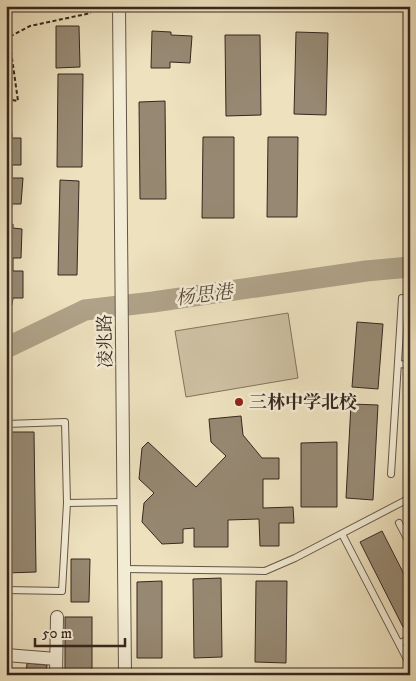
<svg xmlns="http://www.w3.org/2000/svg" width="416" height="681" font-family="'IM FELL DW Pica','Noto Serif SC',serif">
<rect width="100%" height="100%" fill="#ede1be"/>
<filter id="stains"><feTurbulence type="fractalNoise" baseFrequency=".004" numOctaves="4"/><feColorMatrix values="0 0 0 0 .2 0 0 0 0 .09 0 0 0 0 .02 0 0 0 .5 -.17"/></filter>
<radialGradient id="worn" r=".72"><stop offset=".6" stop-color="#630" stop-opacity="0"/><stop offset="1" stop-color="#630" stop-opacity=".3"/></radialGradient>
<polygon fill="#cec1a3" stroke="#827461" points="288,313 298,378 186,397 175,331"/>
<g fill="none" stroke-linecap="round" stroke-linejoin="round">
<polyline stroke="#afa288" stroke-width="21" points="6,348 85,310 153,302 366,271 410,267"/>
</g>
<g fill="#968872" stroke="#37271f">
<polygon points="56,26 79,26 80,67 56,68"/>
<polygon points="152,31 171,32 171,35 192,36 190,63 170,62 170,68 151,68"/>
<polygon points="296,32 328,33 326,115 294,114"/>
<polygon points="225,35 260,35 261,115 226,116"/>
<polygon points="58,74 83,74 82,167 57,167"/>
<polygon points="165,101 166,199 140,199 139,102"/>
<polygon points="6,133 12,133 12,138 21,138 21,165 12,165 12,178 23,178 21,204 12,204 11,213 6,213"/>
<polygon points="203,137 234,137 234,218 202,218"/>
<polygon points="268,137 298,137 297,217 267,217"/>
<polygon points="60,180 79,181 77,275 58,275"/>
<polygon points="6,224 13,224 13,228 22,229 21,258 13,258 13,271 23,271 23,298 13,298 12,305 6,305"/>
<polygon points="357,322 383,324 378,389 352,387"/>
<polygon points="351,404 378,405 373,500 346,498"/>
<polygon points="241,416 243,435 262,458 279,458 279,479 263,479 263,508 293,507 294,523 279,523 279,546 260,546 259,519 228,520 228,547 194,547 194,528 183,529 183,543 162,544 142,522 144,503 154,493 139,479 142,448 148,442 196,487 226,456 211,442 209,419"/>
<polygon points="6,432 34,432 36,572 6,573"/>
<polygon points="337,442 337,507 301,507 301,443"/>
<polygon points="382,531 410,586 410,624 403,627 360,542"/>
<polygon points="71,559 90,559 89,602 71,602"/>
<polygon points="221,578 222,657 194,658 193,579"/>
<polygon points="162,581 162,658 137,658 137,582"/>
<polygon points="256,581 287,581 286,663 255,662"/>
<polygon points="6,612 12,613 9,641 6,641"/>
<rect x="65" y="617" width="27" height="58"/>
<polygon points="27,663 47,665 46,675 26,675"/>
</g>
<g fill="none" stroke-linecap="round" stroke-linejoin="round">
<g stroke="#645647" stroke-width="8">
<g id="lane">
<polyline points="398,364 410,365"/>
<polyline points="6,424 65,422 67,503 62,591 6,590"/>
<polyline points="391,474 402,298"/>
<polyline points="67,503 124,502"/>
<polyline points="399,523 410,544"/>
<polyline points="342,534 410,665"/>
<polyline points="124,569 265,571 295,558 410,498"/>
<polyline points="399,643 410,639"/>
</g>
</g>
<g stroke="#645647" stroke-width="14">
<g id="street">
<polyline points="119,6 125,675"/>
<polyline points="6,655 56,659"/>
<polyline points="56,675 57,617"/>
</g>
</g>
<polyline stroke="#37271f" stroke-width="2" stroke-dasharray="4 2.5" stroke-linecap="butt" points="6,99 18,101 9,37 30,26 91,13"/>
<use href="#lane" stroke="#f3ecd5" stroke-width="6"/>
<use href="#street" stroke="#f3ecd5" stroke-width="12"/>
</g>
<circle fill="#8f2418" stroke="#f3ecd5" stroke-width="2" cx="239" cy="402" r="5"/>
<g text-anchor="middle" stroke-width="5" stroke-linejoin="round" paint-order="stroke">
<g font-size="18" fill="#37271f" stroke="#f3ecd5">
<text transform="translate(105 341) rotate(-91)" y="6">凌兆路</text>
</g>
<g font-size="18" font-weight="bold" fill="#37271f" stroke="#f3ecd5" text-anchor="start">
<text x="249" y="408">三林中学北校</text>
</g>
<g font-size="19" font-style="italic" fill="#5b4c3e" stroke="#f3ecd5">
<text transform="translate(204 294) rotate(-7)" y="7">杨思港</text>
</g>
</g>
<rect width="416" height="681" fill="none" stroke="#ede1be" stroke-width="25"/>
<rect x="8" y="8" width="401" height="666" fill="none" stroke="#37271f" stroke-width="2.5"/>
<rect x="12" y="12" width="391" height="656" fill="none" stroke="#37271f"/>
<path d="M35 638v8h90v-8" fill="none" stroke="#37271f" stroke-width="2.5"/>
<text x="42" y="638" font-size="15" fill="#37271f" stroke="#f3ecd5" stroke-width="4" paint-order="stroke">50 m</text>
<rect width="100%" height="100%" filter="url(#stains)"/>
<rect width="100%" height="100%" fill="url(#worn)"/>
</svg>
